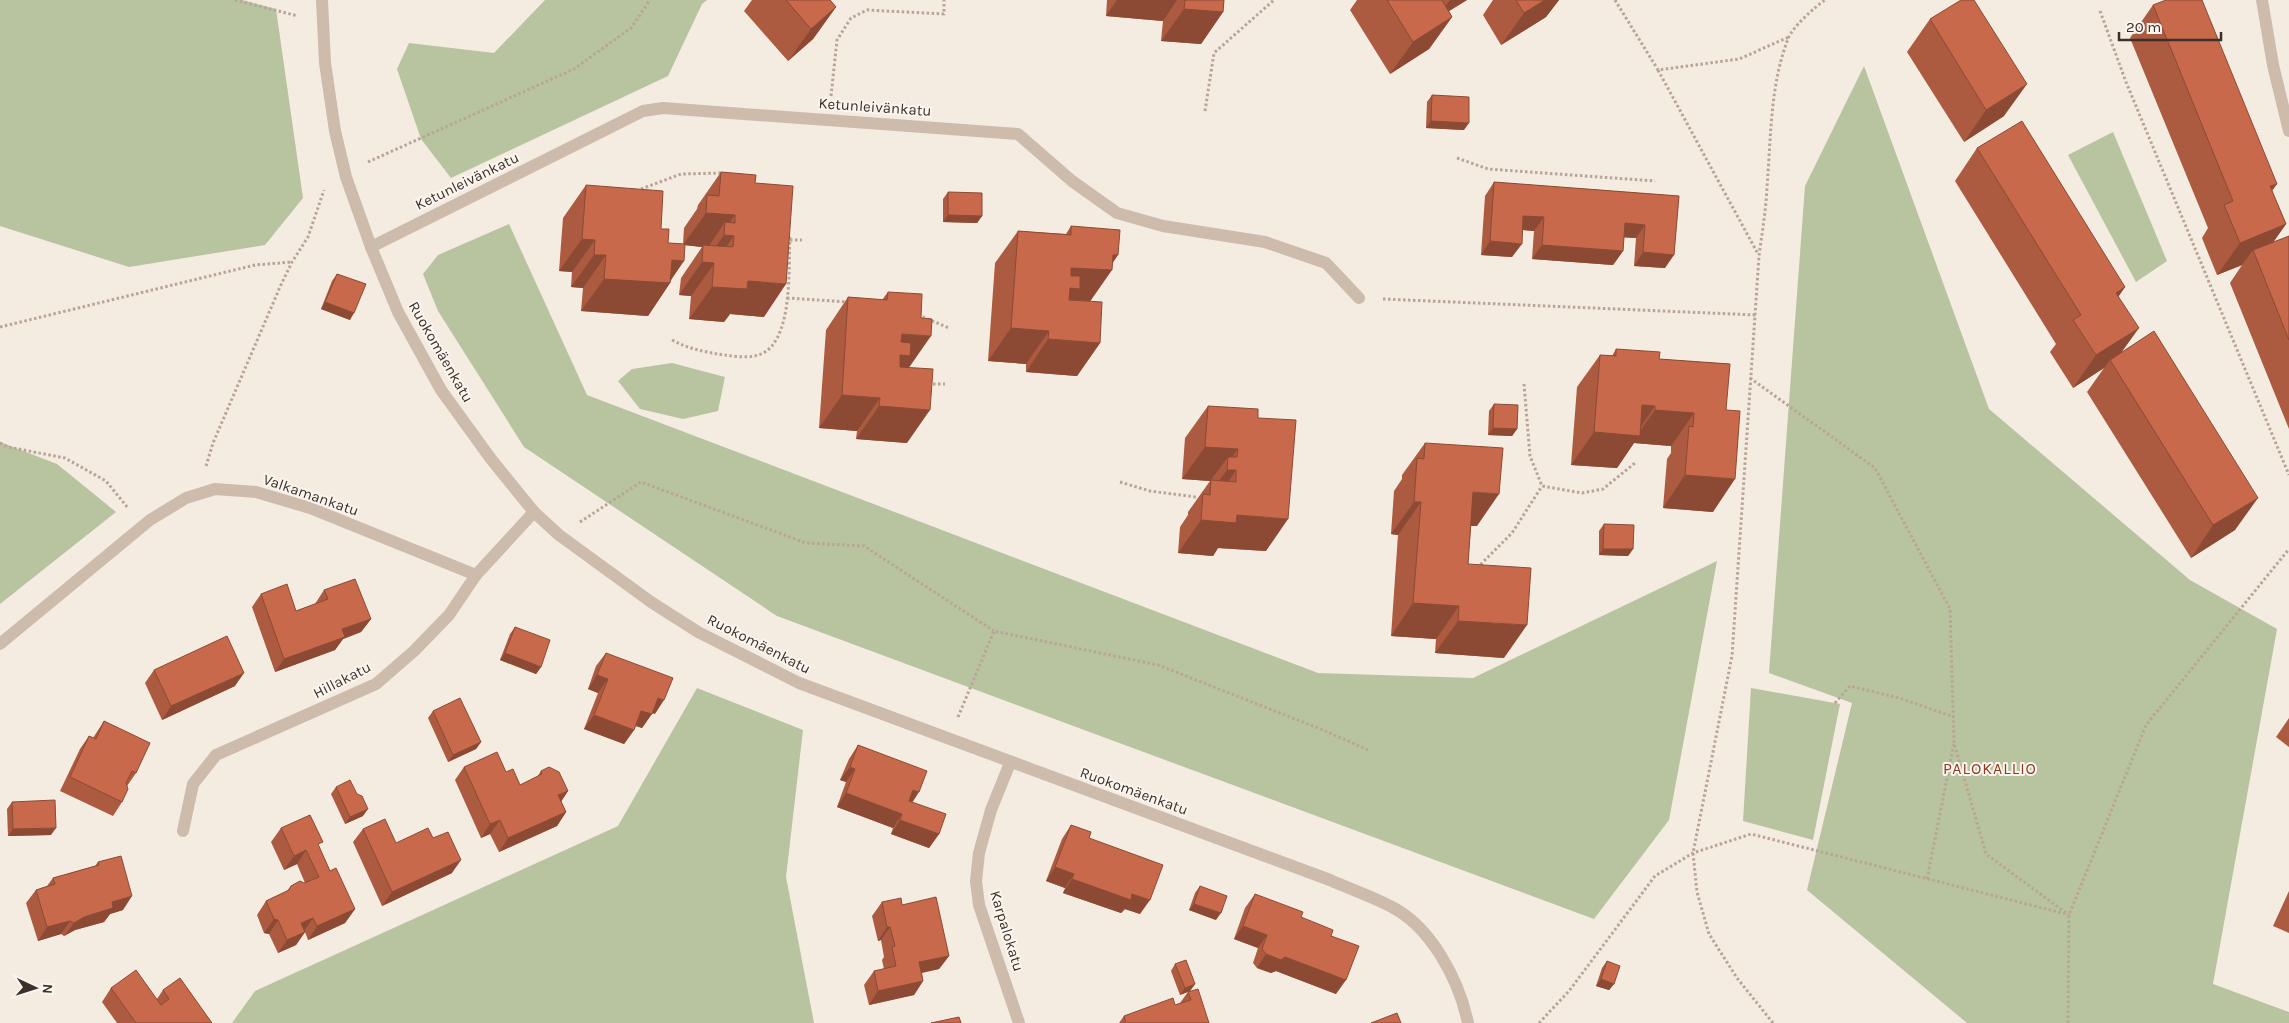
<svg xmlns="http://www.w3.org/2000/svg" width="2289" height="1023" font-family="Karla,sans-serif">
<rect width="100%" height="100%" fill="#f4ebe1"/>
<g fill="#b8c4a0">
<polygon points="0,0 242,0 276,9 303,198 265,245 129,267 0,226"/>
<polygon points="545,0 707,0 702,4 668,76 451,178 421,139 397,69 409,43 494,53"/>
<polygon points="1864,66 1989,409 2190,580 2277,629 2213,984 2289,1012 2289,1023 1967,1023 1807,890 1852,703 1769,673 1805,186"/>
<polygon points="2113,132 2167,261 2136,282 2068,155"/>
<polygon points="509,224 587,395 1318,673 1473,678 1717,561 1669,820 1594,919 777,616 524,447 438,311 423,274 438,255"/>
<polygon points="672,363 725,377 718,411 683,419 640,409 618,381 632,369"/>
<polygon points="0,442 57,464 116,512 0,604"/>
<polygon points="697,688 803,730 786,877 814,1023 232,1023 255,991 618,826"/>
<polygon points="1751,688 1840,704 1813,840 1743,821"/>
</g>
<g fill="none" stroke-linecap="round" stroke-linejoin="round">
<g stroke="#b9a596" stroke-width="3" stroke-dasharray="2.5 2.5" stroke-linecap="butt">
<polyline points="235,0 298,16"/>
<polyline points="1615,0 1658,70 1739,59 1789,37"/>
<polyline points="2100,11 2126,82 2289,475"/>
<polyline points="1658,70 1758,254"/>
<polyline points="831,96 837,40 851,18 867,10 944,14 944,0"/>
<polyline points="1205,111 1214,53 1274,0"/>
<polyline points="1457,158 1488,169 1655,181"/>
<polyline points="368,162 574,69 631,28 650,0"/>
<polyline points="641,189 681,174 722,173"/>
<polyline points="790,240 802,240"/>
<polyline points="787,298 848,302"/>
<polyline points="1383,299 1756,315"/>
<polyline points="918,315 949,328"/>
<polyline points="0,327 255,265 292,262"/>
<path d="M 672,340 C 689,349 705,352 724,355 C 733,356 745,358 754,356 C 795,350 788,266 790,235"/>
<polyline points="1750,378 1875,468 1950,609 1954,743 1986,854 2069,915"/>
<polyline points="928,384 945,384"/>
<polyline points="1524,384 1530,456 1542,486 1582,493 1603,489 1635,463"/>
<polyline points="0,443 8,447 65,458 106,481 128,508"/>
<polyline points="206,466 213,443 280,287 292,262 308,237 324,190"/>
<polyline points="1120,482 1150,491 1196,497"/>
<polyline points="580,522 641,482 806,543 864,546 994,631"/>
<polyline points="1477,568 1512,533 1542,486"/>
<polyline points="1835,703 1850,686 1899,698 1954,717"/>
<polyline points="958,717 994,631 1158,665 1323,730 1368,750"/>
<polyline points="1927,879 1954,743"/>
<polyline points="1539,1023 1569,991 1655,876 1693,853 1751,834 2066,914"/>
<path d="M 1773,1023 L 1737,978 L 1709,934 L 1697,892 L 1693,853 L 1732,656 L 1759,256 C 1762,233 1766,210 1767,187 C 1771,138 1770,85 1788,39 C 1792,27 1815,7 1825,0"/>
<polyline points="2068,1023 2069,915 2146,725 2289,549"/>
</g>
<g stroke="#cdbbac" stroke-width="12">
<path d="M 322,0 L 325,63 L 335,131 L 346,177 L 371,247 L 398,312 L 441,390 L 491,459 L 534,512 L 559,535 L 651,602 L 698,632 L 799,683 L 1330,880 C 1350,889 1371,896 1390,906 C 1431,926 1459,980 1468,1023"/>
<polyline points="2262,0 2273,65 2289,131"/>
<polyline points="371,247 643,111 663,108 1018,134 1072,181 1117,213 1163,226 1265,242 1326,263 1359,298"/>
<polyline points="0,644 150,520 186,498 215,489 256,492 310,508 476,575"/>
<polyline points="1010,763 991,810 979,853 976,881 979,905 1019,1023"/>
<polyline points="183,831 193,784 216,755 376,684 414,651 449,615 476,575 534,512"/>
</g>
</g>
<g fill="#ac5a40">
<polygon points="752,0 830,0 836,7 813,39 788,61 744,11"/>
<polygon points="1107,0 1224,0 1223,12 1201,44 1161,41 1163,21 1106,16"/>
<polygon points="1357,0 1467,0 1449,11 1452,17 1429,49 1390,74 1350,10"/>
<polygon points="1493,0 1559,0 1546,17 1501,45 1483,15"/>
<polygon points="2153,5 2272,191 2286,224 2273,242 2289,236 2289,429 2230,283 2242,265 2217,275 2202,238 2208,228 2130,38"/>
<polygon points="1930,19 2004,116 1964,142 1907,52"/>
<polygon points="1432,95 1464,130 1426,128 1427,102"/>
<polygon points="1977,148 2125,287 2118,297 2122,352 2235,530 2191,558 2087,392 2104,368 2073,388 2050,352 2056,344 1955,181"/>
<polygon points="721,172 755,183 764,317 730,314 724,322 689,319 691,296 679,295 681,278 702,247 685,245 671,280 670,283 648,316 581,311 583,288 571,287 572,272 559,271 563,218 586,185 661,229 668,243 683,244 684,228 697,209 698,205"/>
<polygon points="1494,182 1679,196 1665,268 1634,266 1636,238 1624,237 1623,251 1613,265 1532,259 1534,231 1522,230 1512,257 1481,255 1485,196"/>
<polygon points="948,192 982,216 977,223 943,222 943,199"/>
<polygon points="1071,226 1113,264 1090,301 1100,343 1077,376 1026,372 1026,364 988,361 995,263 1018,231 1066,234"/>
<polygon points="337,274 350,320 321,309 332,281"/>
<polygon points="888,292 909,367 907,443 856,439 857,431 819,428 826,330 848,297 882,300"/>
<polygon points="1616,349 1659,359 1730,364 1713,512 1663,508 1667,459 1671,453 1671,446 1634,443 1617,468 1571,465 1577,387 1600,355 1612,356"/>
<polygon points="1494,404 1517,429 1512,436 1488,435 1489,411"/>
<polygon points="1208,406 1258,418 1266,551 1218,548 1213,556 1178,553 1180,527 1188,515 1188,512 1210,481 1182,479 1185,438"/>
<polygon points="1425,443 1477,526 1471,526 1468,564 1504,658 1435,653 1436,639 1391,636 1398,535 1391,534 1394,491 1402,479 1402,475"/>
<polygon points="1604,524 1633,549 1628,556 1599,555 1599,531"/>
<polygon points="324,590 371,619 361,632 343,639 335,650 275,672 252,607 261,594 296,611 315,604"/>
<polygon points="515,627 541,667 536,674 500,660 510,634"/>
<polygon points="606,653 655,714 652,713 642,728 635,726 634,730 624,744 584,729 598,693 588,689 596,666"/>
<polygon points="154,670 235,686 162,720 145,683"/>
<polygon points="433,711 481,742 476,749 448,762 428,718"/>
<polygon points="2289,718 2289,747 2276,737"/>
<polygon points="104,721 136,773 127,786 122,802 113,816 60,791 80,749 89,736 93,738"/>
<polygon points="858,745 912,802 939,834 929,848 891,834 893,828 837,807 846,782 840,780 849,759"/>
<polygon points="464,767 506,772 520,785 537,777 541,771 568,791 561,801 566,812 557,826 499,852 490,834 481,838 455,780"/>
<polygon points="336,787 357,794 363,816 345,824 331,794"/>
<polygon points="12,802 51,835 8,836 7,809"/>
<polygon points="1071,825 1089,838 1140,914 1125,909 1121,913 1063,893 1065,888 1046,881 1062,839"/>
<polygon points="281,828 319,847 330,871 355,909 345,923 308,940 305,932 296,945 278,953 269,934 264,933 257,915 266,901 287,891 291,886 305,883 297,864 284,870 271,842"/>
<polygon points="363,829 396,843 433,838 452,873 382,906 353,842"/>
<polygon points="98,862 123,910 110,914 104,922 75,930 64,936 61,934 38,941 26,903 36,890 47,886 53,878 95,866"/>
<polygon points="1200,886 1216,920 1189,910 1195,893"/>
<polygon points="2289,891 2289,933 2273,926"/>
<polygon points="1255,894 1301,917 1331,936 1336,994 1276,971 1271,973 1257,968 1253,963 1258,948 1234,939 1245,908"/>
<polygon points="882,902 902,905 949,956 939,969 922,973 923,981 914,995 869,1005 864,985 874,971 884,969 882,960 884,957 881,940 878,941 872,916"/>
<polygon points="1607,961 1614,984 1609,990 1596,986 1602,968"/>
<polygon points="1175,964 1195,984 1190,991 1180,995 1171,971"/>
<polygon points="111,988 157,999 163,990 212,1023 117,1023 102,1002"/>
<polygon points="1188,992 1209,1023 1119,1023 1124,1016 1175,1005 1180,1003"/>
</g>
<g fill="#8c4a34">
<polygon points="1117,0 1177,0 1163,21 1106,16"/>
<polygon points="1450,0 1467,0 1436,19"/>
<polygon points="1545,0 1559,0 1546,17 1501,45 1524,13"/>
<polygon points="836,7 813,39 788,61 811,29"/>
<polygon points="1184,9 1223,12 1201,44 1161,41"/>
<polygon points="1452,17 1429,49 1390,74 1413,42"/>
<polygon points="2027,84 2004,116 1964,142 1986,110"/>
<polygon points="1431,121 1469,123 1464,130 1426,128"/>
<polygon points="2277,184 2254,216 2270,186"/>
<polygon points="706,213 735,215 724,230 725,222 708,247 703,245 702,247 683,245"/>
<polygon points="948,215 982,216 977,223 943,222"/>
<polygon points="1523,216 1544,217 1534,231 1514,229"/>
<polygon points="1625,223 1645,225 1636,238 1615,237"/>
<polygon points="2286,224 2263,257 2253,250 2242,265 2217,275 2240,243"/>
<polygon points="724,235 734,236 691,296 679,295 702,262 705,262"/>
<polygon points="582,239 595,240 572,272 559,271"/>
<polygon points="1490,241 1522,244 1512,257 1481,255"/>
<polygon points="1542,245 1623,251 1613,265 1532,259"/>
<polygon points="1643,252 1674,255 1665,268 1634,266"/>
<polygon points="594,255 606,255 583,288 571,287"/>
<polygon points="1113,255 1118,255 1108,270 1112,270 1089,303 1057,322 1071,268"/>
<polygon points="672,260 684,261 669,283 670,283 648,316 581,311 604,279"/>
<polygon points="748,281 786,284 764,317 730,314 724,322 689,319 712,287"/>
<polygon points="2125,287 2102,320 2116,293"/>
<polygon points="325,302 354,313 350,320 321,309"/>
<polygon points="1011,328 1049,331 1026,364 988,361"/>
<polygon points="2139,328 2116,360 2110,360 2104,368 2073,388 2096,355"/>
<polygon points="902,334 931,336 908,369 887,389"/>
<polygon points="1048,339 1100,343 1077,376 1026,372"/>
<polygon points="842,395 880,398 857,431 819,428"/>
<polygon points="1642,405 1655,406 1635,435 1637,435 1655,410 1694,413 1671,446 1634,443 1617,468 1571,465 1594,432"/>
<polygon points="879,406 930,410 907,443 856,439"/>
<polygon points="1493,428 1517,429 1512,436 1488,435"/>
<polygon points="1205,447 1238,449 1227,464 1228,457 1210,481 1182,479"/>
<polygon points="1227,470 1236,470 1214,503 1210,495 1210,493"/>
<polygon points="1685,475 1735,479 1713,512 1663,508"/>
<polygon points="1473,492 1499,494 1477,526 1450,525"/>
<polygon points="2258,498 2235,530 2191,558 2213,525"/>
<polygon points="1414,502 1421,502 1398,535 1391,534"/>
<polygon points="1237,515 1288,519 1266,551 1218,548 1213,556 1178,553 1201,520"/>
<polygon points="1603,549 1633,549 1628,556 1599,555"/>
<polygon points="1413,603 1459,606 1436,639 1391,636"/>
<polygon points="371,619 361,632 343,639 335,650 275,672 284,659 342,629"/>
<polygon points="1458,621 1527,625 1504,658 1435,653"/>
<polygon points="505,653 541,667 536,674 500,660"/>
<polygon points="244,673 235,686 162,720 171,706"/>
<polygon points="597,675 608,679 598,693 588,689"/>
<polygon points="658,698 664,700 655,714 648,711"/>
<polygon points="641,711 652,714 642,728 632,724"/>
<polygon points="594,715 634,730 624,744 584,729"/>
<polygon points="481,742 476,749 448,762 453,755"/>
<polygon points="850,767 855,769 846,782 840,780"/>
<polygon points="913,790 919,792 910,806 903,804"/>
<polygon points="568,791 559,805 558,795"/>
<polygon points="846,793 902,814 893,828 837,807"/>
<polygon points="368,809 363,816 345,824 350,817"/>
<polygon points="566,812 557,826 499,852 508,838"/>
<polygon points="500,820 490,834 481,838 490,824"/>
<polygon points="900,820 939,834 929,848 891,834"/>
<polygon points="56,828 51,835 8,836 13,829"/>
<polygon points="306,850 297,864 284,870 294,856"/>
<polygon points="461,860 452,873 382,906 392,892"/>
<polygon points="1055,867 1074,874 1065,888 1046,881"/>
<polygon points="1072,879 1132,894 1150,900 1140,914 1125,909 1121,913 1063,893"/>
<polygon points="132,896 123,910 110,914 104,922 75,930 64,936 74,923 112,902"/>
<polygon points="1194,904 1221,913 1216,920 1189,910"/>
<polygon points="355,909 345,923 308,940 317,926"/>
<polygon points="313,918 304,931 301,923"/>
<polygon points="274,919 278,920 269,934 264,933"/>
<polygon points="70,921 61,934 38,941 47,927"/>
<polygon points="1243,926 1267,935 1258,948 1234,939"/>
<polygon points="887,927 890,927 881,940 878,941"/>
<polygon points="305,932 296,945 278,953 287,940"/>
<polygon points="1266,954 1285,957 1346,980 1336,994 1276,971 1271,973 1257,968"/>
<polygon points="949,956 939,969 910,975 919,962"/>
<polygon points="1601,979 1614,984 1609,990 1596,986"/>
<polygon points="923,981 914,995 869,1005 878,991"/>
<polygon points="1195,984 1190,991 1180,995 1185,988"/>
</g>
<g fill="#c8694b" stroke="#8c4a34">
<polygon points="786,0 830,0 836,7 811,29"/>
<polygon points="1185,0 1224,0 1223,12 1184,9"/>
<polygon points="1387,0 1442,0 1452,17 1413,42"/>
<polygon points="1516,0 1545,0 1524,13"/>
<polygon points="1961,0 1974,0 2027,84 1986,110 1930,19"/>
<polygon points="2166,0 2202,0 2277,184 2270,186 2286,224 2240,243 2224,205 2233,201 2153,5"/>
<polygon points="1432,95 1469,97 1469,123 1431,121"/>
<polygon points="2022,121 2125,287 2116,293 2139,328 2096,355 2073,320 2081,315 1977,148"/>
<polygon points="721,172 756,175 755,183 793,186 786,284 748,281 747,289 712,287 714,263 702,262 703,245 733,247 734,236 724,235 725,222 735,223 735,215 706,213 707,195 719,196"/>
<polygon points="1494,182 1679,196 1674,255 1643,252 1645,225 1625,223 1623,251 1542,245 1544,217 1523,216 1522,244 1490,241"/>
<polygon points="586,185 663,191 661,229 669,229 668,243 685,244 684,261 672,260 670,283 604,279 606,255 594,255 595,240 582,239"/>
<polygon points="948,192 982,193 982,216 948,215"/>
<polygon points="1071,226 1120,230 1118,255 1113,255 1112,270 1071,268 1071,276 1080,276 1080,289 1070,288 1069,300 1102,302 1100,343 1048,339 1049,331 1011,328 1018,231 1071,235"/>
<polygon points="2289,236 2289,340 2253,250"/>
<polygon points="337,274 366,284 354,313 325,302"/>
<polygon points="888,292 922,294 921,318 932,319 931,336 902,334 901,342 911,343 910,356 900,355 900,367 933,369 930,410 879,406 880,398 842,395 848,297 887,300"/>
<polygon points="2154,331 2258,498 2213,525 2110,360"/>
<polygon points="1616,349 1660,352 1659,359 1730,364 1726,410 1740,411 1735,479 1685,475 1689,426 1693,427 1694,413 1655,410 1655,406 1642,405 1640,436 1594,432 1600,355 1616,356"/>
<polygon points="1494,404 1518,405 1517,429 1493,428"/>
<polygon points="1208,406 1258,409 1258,418 1296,420 1288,519 1237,515 1236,523 1201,520 1203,494 1210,495 1211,480 1236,482 1236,470 1227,470 1228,457 1237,457 1238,449 1205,447"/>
<polygon points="1425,443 1503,448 1499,494 1473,492 1468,564 1531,568 1527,625 1458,621 1459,606 1413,603 1421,502 1414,502 1417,458 1424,459"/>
<polygon points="1604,524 1634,525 1633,549 1603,549"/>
<polygon points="355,579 371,619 342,629 345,637 284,659 261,594 287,584 296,611 328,599 324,590"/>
<polygon points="515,627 550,640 541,667 505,653"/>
<polygon points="227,636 244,673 171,706 154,670"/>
<polygon points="606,653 673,678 664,700 658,698 652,714 641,711 634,730 594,715 608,679 597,675"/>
<polygon points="460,698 481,742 453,755 433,711"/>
<polygon points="104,721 150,743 136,773 132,771 126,783 128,789 122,802 70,777 89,736 96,739"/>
<polygon points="858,745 927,771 919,792 913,790 909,801 946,814 939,834 900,820 902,814 846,793 855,769 850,767"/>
<polygon points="497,752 506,772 513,769 520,785 542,774 541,771 549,767 559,772 568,791 558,795 566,812 508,838 500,820 490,824 464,767"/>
<polygon points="350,780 357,794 362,796 368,809 350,817 336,787"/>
<polygon points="55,800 56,828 13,829 12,802"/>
<polygon points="310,815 323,842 318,844 330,871 336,868 355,909 317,926 313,918 301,923 305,932 287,940 278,920 274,919 266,901 289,890 291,886 300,881 304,883 319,877 306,850 294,856 281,828"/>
<polygon points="385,819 396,843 428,828 433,838 448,832 461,860 392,892 363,829"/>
<polygon points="1071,825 1091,832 1089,838 1163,865 1150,900 1132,894 1131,900 1072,879 1074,874 1055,867"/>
<polygon points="121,856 132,896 112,902 113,908 84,917 74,923 70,921 47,927 36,890 55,884 53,878 99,865 98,862"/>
<polygon points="1200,886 1227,896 1221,913 1194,904"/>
<polygon points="1255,894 1303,912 1301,917 1333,930 1331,936 1359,946 1346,980 1285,957 1281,960 1266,954 1262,949 1267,935 1243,926"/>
<polygon points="936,897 949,956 919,962 923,981 878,991 874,971 896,966 892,947 895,946 890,927 887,927 882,902 901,898 902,905"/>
<polygon points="1186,960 1195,984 1185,988 1175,964"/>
<polygon points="1607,961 1620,966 1614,984 1601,979"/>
<polygon points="136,970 161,1005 169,999 163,990 180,978 212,1023 136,1023 111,988"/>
<polygon points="1198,989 1209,1023 1126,1023 1124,1016 1173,998 1175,1005 1191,1000 1188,992"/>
<polygon points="1397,1013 1401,1023 1371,1023"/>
<polygon points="959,1017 961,1023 931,1023"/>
</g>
<g text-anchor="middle" stroke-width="4" stroke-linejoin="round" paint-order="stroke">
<g font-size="15" fill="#3b302b" stroke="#fbf5ee">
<text transform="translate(875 107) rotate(4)" y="5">Ketunleivänkatu</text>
<text transform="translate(467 181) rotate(-26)" y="5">Ketunleivänkatu</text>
<text transform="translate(441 352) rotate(60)" y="5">Ruokomäenkatu</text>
<text transform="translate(311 495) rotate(19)" y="5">Valkamankatu</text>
<text transform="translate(759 644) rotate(27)" y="5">Ruokomäenkatu</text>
<text transform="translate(342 680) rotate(-27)" y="5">Hillakatu</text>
<text transform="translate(1134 791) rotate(20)" y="5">Ruokomäenkatu</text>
<text transform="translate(1007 931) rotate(73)" y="5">Karpalokatu</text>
</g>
<g font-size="16" letter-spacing="1" fill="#8c3b22" stroke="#fbf5ee">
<text x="1990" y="774">PALOKALLIO</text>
</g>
</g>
<g transform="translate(35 988) rotate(94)" stroke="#fbf5ee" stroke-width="4" paint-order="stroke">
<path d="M0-4L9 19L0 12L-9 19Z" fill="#3b302b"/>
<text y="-8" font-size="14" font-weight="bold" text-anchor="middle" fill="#3b302b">N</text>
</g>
<path d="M2119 32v8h102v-8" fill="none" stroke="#3b302b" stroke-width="2.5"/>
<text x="2126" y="32" font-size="15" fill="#3b302b" stroke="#fbf5ee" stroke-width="4" paint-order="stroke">20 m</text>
</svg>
